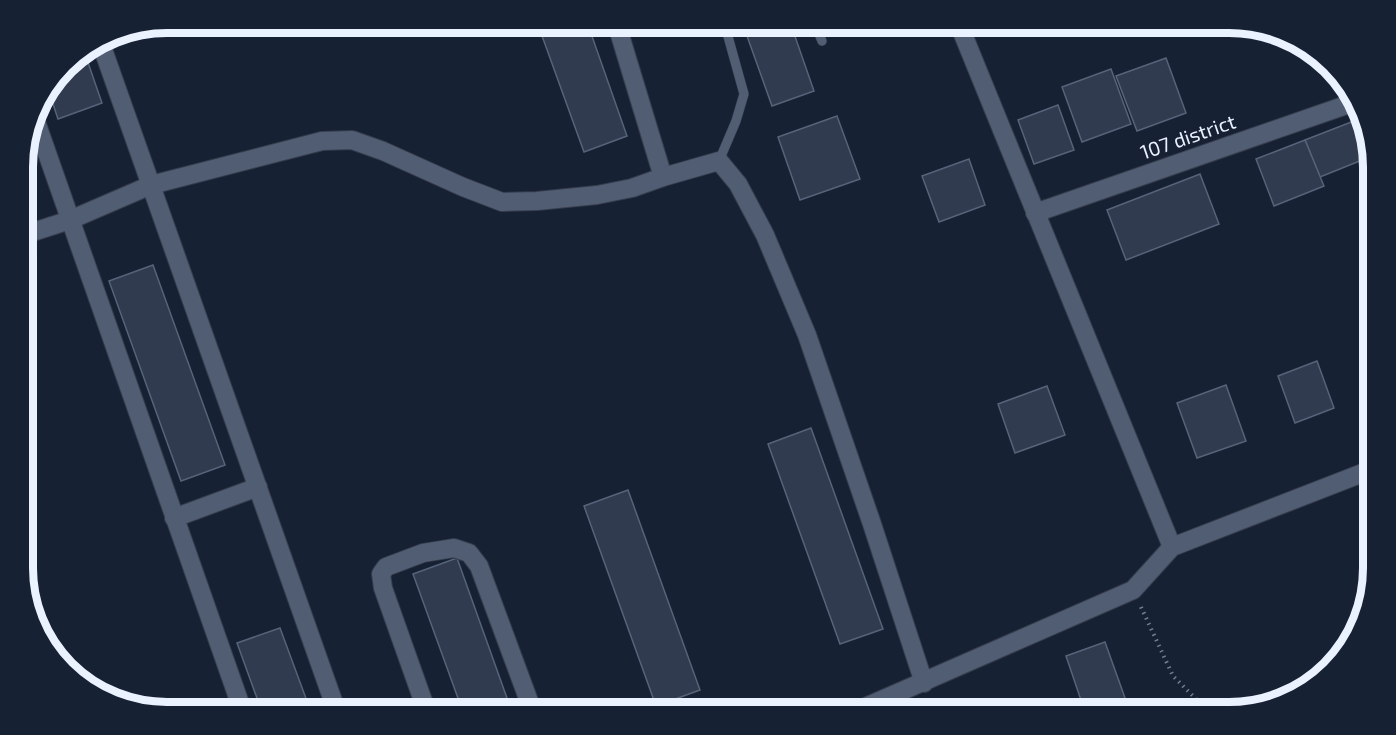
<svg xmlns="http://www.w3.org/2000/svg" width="1396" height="735" font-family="'Exo 2',sans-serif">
<rect width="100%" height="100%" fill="#172134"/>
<g fill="#303b4f" stroke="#566379" stroke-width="1.5">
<polygon points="537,22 587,22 627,136 584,152"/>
<polygon points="742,22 790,22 814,91 772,106"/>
<polygon points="84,51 102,103 58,119 48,89 71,59"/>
<polygon points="1166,58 1186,113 1137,131 1116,76"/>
<polygon points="1111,69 1131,124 1082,142 1062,87"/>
<polygon points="1058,105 1074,150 1034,164 1018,120"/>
<polygon points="837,116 860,179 800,200 778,137"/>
<polygon points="1359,119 1372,156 1320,177 1305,140"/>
<polygon points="1305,140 1324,186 1274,206 1256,159"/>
<polygon points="969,159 985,205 939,222 922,176"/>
<polygon points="1200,174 1219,224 1126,260 1107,210"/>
<polygon points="153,265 225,465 181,481 109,281"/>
<polygon points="1317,361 1334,408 1295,423 1278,376"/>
<polygon points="1226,385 1246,441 1197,458 1177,403"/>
<polygon points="1047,386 1065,435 1015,453 998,404"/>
<polygon points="811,428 883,629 840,644 768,444"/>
<polygon points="628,490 700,690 656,706 584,506"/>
<polygon points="457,558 512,712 463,712 413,574"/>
<polygon points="280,628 311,712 262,712 237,643"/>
<polygon points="1105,642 1130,712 1085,712 1066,656"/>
</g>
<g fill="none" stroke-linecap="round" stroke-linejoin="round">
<g stroke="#363d4d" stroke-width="10">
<g id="lane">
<polyline points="814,22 822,41"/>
<polyline points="719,161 736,121 744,94 724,22"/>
</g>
</g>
<g stroke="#363d4d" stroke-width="20">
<g id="street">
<polyline points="616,22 663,177"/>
<polyline points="958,22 1172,547"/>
<polyline points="100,41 337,712"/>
<polyline points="34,116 243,712"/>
<polyline points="1035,213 1355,102"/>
<polyline points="23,229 36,231 70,220 151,185 322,141 352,140 383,151 463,187 502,202 537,201 597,195 632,188 663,177 719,161 738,184 765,235 807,335 872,524 924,683"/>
<polyline points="174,518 258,487"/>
<polyline points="427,712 383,588 381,574 386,567 423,553 454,548 469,553 479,566 533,712"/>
<polyline points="854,712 1133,590 1172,547 1373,469"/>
</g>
</g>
<g stroke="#747d8d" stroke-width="4" stroke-dasharray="1.5 4.5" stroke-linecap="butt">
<polyline points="1141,607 1173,676 1209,712"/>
<polyline points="1173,712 1196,699"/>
</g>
<use href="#lane" stroke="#505d73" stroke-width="9"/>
<use href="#street" stroke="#505d73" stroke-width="18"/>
</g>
<g text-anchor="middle" stroke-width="5" stroke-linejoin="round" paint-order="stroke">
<g font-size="20" fill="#eaf2ff" stroke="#172134">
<text transform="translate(1188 137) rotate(-19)" y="7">107 district</text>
</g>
</g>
<path d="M0 0H1396V735H0ZM167 33H1229A134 134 0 0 1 1363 167V568A134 134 0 0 1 1229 702H167A134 134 0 0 1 33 568V167A134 134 0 0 1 167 33Z" fill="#172134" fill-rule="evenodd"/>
<path fill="none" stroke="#eaf2ff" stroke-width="8" d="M167 33H1229A134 134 0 0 1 1363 167V568A134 134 0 0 1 1229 702H167A134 134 0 0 1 33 568V167A134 134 0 0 1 167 33Z"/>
</svg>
